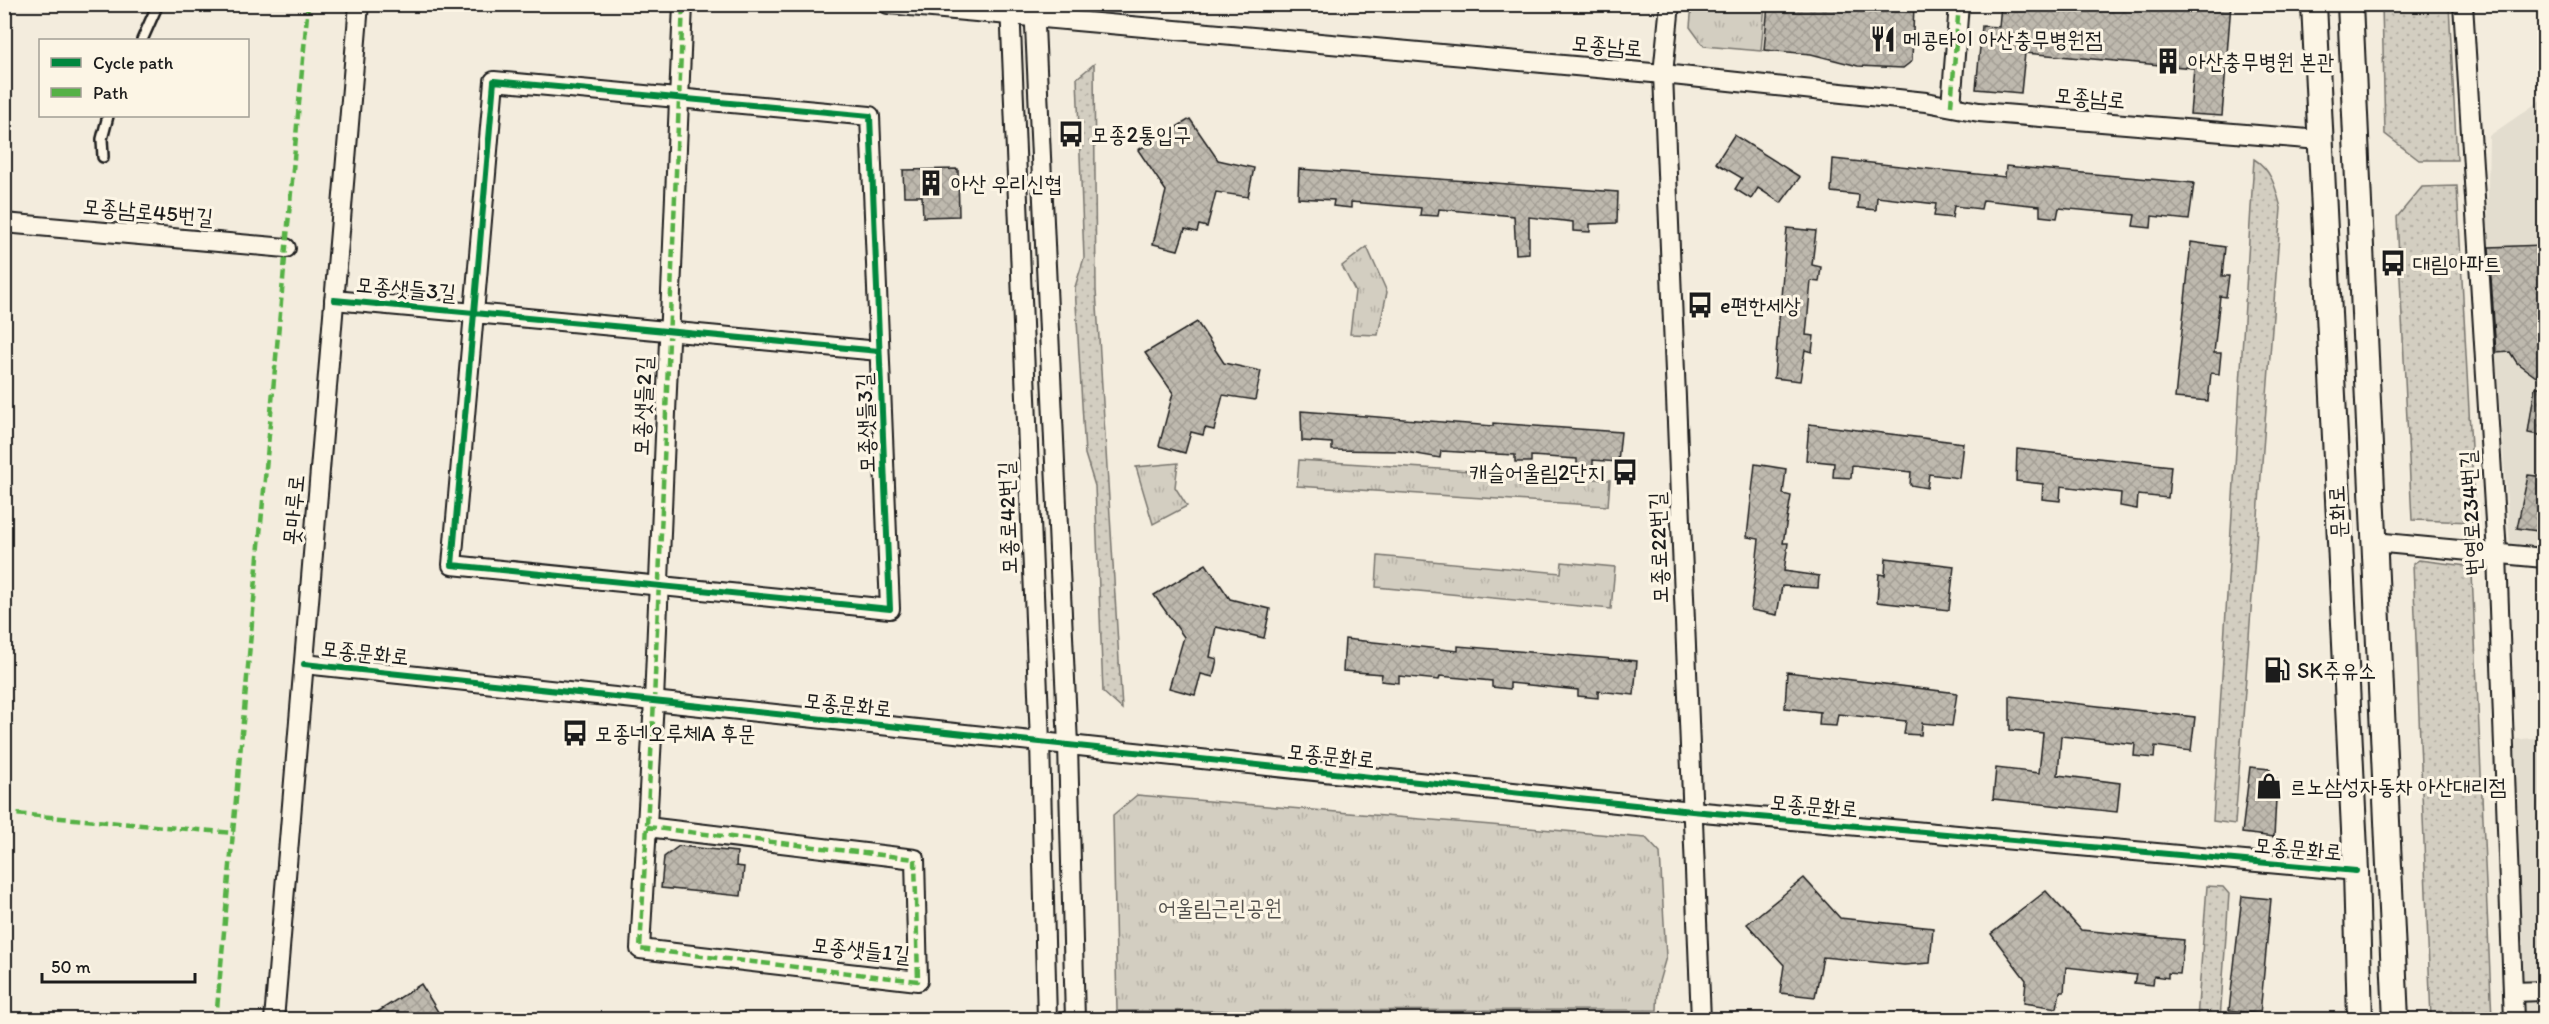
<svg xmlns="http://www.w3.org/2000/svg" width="2549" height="1024" font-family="Itim,'Poor Story',sans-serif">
<defs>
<pattern id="grass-dots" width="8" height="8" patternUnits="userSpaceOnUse" patternTransform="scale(1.5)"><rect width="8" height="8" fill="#d3cec1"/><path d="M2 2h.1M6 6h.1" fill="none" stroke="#b5b0a5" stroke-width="1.8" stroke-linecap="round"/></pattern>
<pattern id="park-tufts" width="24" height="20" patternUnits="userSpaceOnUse" patternTransform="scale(1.5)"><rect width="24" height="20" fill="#d3cec1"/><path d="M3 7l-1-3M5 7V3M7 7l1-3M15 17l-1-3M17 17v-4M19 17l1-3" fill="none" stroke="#b5b0a5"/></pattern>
<pattern id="building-cross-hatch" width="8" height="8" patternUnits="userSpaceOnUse" patternTransform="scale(1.5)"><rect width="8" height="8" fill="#beb9ae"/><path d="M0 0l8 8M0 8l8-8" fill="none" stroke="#a39e95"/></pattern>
</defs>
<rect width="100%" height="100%" fill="#f3ecdd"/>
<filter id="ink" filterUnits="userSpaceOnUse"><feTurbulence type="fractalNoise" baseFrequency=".0167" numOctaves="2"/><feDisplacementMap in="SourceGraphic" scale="12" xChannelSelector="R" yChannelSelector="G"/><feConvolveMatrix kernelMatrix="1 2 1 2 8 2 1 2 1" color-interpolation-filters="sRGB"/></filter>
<g filter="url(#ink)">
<g fill="#e3ddcf">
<polygon points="2544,98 2544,547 2510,543 2487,239 2489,136"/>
<polygon points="2544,737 2544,1019 2522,1019 2511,740"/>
</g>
<g fill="url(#grass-dots)" stroke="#78756e" stroke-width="1.5">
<polygon points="2382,5 2449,5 2457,160 2419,160 2385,134"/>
<polygon points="1094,64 1096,290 1122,709 1103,692 1095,486 1085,454 1075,287 1084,258 1077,78"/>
<path d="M 2254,159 C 2272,170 2276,189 2281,208 L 2235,824 L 2213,821 Z"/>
<polygon points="2457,186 2475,522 2412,520 2397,217 2422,187"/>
<polygon points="2419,560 2467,566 2472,573 2492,1019 2431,1019 2413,564"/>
<polygon points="2207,886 2223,887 2229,894 2220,1019 2197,1019"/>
</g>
<g fill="url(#park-tufts)" stroke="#78756e" stroke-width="1.5">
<polygon points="1692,4 1765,5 1761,51 1704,46 1690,27"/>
<polygon points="1367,247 1387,292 1378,335 1350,334 1355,291 1342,266"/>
<polygon points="1299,460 1610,480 1608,506 1297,486"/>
<polygon points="1178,463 1175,487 1187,506 1153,524 1136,467"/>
<polygon points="1378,556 1561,573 1562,562 1615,567 1611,609 1376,587"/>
<polygon points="1137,795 1646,838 1660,853 1666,957 1658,985 1657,1010 1117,1011 1113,815"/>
</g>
<g fill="url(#building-cross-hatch)" stroke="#1c1c1c" stroke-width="1.5">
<polygon points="1768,4 1914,4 1912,61 1903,68 1858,66 1811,54 1764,50"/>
<polygon points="2001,4 2231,4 2222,116 2190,114 2194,68 2025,53 2021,93 1976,89 1982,26 1999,27"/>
<polygon points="1190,119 1218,160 1254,168 1248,197 1216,192 1207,227 1199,225 1197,232 1185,229 1178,250 1153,244 1166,191 1138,150"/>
<polygon points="1734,135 1800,177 1781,203 1758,188 1751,199 1735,189 1742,178 1716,163"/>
<polygon points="1833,159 2005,177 2006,166 2194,183 2189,220 2152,216 2151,228 2133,226 2135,215 2059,208 2057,218 2040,216 2040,206 1983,200 1981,209 1954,206 1952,218 1934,216 1936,204 1877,197 1876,210 1858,208 1859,195 1831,192"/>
<polygon points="958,169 959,216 923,217 922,196 904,196 903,170"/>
<polygon points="1299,169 1618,192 1617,223 1590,224 1590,232 1573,231 1573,222 1529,217 1529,253 1516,254 1514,216 1439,209 1438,216 1420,215 1421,208 1351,202 1351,208 1333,206 1334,200 1298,198"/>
<polygon points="1787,228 1816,231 1812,265 1821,267 1819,282 1811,281 1806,335 1814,336 1812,352 1805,350 1800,381 1774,378"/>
<polygon points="2191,242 2225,247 2222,276 2229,276 2226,297 2220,296 2214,353 2221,353 2219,374 2211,373 2208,401 2175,398"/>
<polygon points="2544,245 2544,362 2536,377 2517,363 2510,352 2496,353 2489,247"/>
<polygon points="1197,322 1224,363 1261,371 1255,400 1223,395 1214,430 1205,428 1203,435 1191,432 1185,453 1159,446 1173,393 1145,353"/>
<polygon points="2535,387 2544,387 2544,436 2528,433"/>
<polygon points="1301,411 1493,426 1493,423 1621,432 1618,462 1593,460 1593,467 1577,467 1577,459 1531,456 1531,462 1515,462 1515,455 1476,453 1441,451 1440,458 1399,451 1332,450 1332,443 1302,441"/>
<polygon points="1809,424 1963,443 1959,478 1929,474 1927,488 1910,485 1911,472 1852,465 1851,478 1833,477 1834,463 1806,460"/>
<polygon points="2017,449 2171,466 2168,498 2138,495 2137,509 2120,506 2121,493 2061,486 2060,501 2042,499 2043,484 2016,481"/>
<polygon points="1755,464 1786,469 1783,494 1791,496 1783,543 1788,543 1784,571 1819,576 1818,588 1782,586 1777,615 1751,610 1759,539 1747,537"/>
<polygon points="2528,475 2544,477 2544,532 2517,528"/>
<polygon points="1886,558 1954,566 1949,610 1877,602 1879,574 1885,575"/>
<polygon points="1206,564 1230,599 1270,609 1264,638 1216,627 1210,657 1217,659 1213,677 1201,674 1195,695 1169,688 1184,637 1154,595"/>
<polygon points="1345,639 1458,651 1458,646 1637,661 1634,695 1598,691 1598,698 1578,696 1578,690 1510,683 1510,689 1492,687 1492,681 1440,676 1439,680 1399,676 1399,683 1381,681 1382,674 1343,671"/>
<polygon points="1787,672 1957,693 1952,726 1922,723 1921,735 1904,734 1906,721 1838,714 1836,726 1819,725 1820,712 1785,708"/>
<polygon points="2010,696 2195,717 2191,751 2155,746 2154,758 2134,756 2135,744 2061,736 2058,775 2120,783 2117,812 1993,799 1996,768 2039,773 2043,733 2010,730"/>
<polygon points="2250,767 2270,769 2269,777 2277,779 2274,837 2242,833"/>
<polygon points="679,846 737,852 736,866 744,867 741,896 661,888 664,857"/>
<polygon points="1804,878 1840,918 1933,928 1930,963 1904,965 1823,957 1815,997 1780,993 1784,965 1747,924"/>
<polygon points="2046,891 2081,930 2184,940 2180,974 2168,973 2168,978 2154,976 2153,985 2134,983 2136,975 2066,967 2064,992 2060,992 2057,1008 2024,1003 2026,980 1991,934"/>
<polygon points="2242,896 2271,899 2260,1014 2229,1010"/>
<polygon points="421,984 443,1020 365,1020"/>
</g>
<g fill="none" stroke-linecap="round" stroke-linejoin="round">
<g stroke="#1c1c1c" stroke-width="14">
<g id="service">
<polyline points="142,40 158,4"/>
<polyline points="103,157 102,139 108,116"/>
</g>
</g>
<g stroke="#1c1c1c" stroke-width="22">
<g id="minor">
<polyline points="888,4 1663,74 1926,102 1979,112 2320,140"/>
<polyline points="1010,4 1040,742 1047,1020"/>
<polyline points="1034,4 1068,745 1075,1020"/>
<polyline points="1670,4 1663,74 1701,1020"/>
<polyline points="2463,4 2497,554 2514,1020"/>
<polyline points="1951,106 1959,4"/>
<polyline points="4,223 286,248"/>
<polyline points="334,300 474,313 494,81 870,116 890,609 452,565 474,313 879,351"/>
<polyline points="2374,542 2544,558"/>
<polyline points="304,664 1692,811 2356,871"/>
<polyline points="647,827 915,859 918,981 640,949 654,701 683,4"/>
<polyline points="2513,992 2544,991"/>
<polyline points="274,1020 359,4"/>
</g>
</g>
<g stroke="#1c1c1c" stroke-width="28">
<g id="secondary">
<polyline points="2314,4 2356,871 2360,1020"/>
<polyline points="2350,4 2396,1020"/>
</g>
</g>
<use href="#service" stroke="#fcf5e5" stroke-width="9"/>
<use href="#minor" stroke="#fcf5e5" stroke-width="18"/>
<use href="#secondary" stroke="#fcf5e5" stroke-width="24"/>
<g stroke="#55b145" stroke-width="4.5" stroke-dasharray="9 4.5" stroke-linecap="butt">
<polyline points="1951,106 1959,4"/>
<polyline points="4,813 234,833"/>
<polyline points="647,827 915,859 918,981 640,949 654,701 683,4"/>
<polyline points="216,1020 308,4"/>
</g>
<g stroke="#fcf5e5" stroke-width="10">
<g id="cycleway">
<polyline points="334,300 474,313 494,81 870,116 890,609 452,565 474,313 879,351"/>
<polyline points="304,664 1692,811 2356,871"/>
</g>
</g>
<use href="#cycleway" stroke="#00873e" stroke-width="6"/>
</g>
</g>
<defs>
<g id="restaurant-bare" transform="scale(2.07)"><path d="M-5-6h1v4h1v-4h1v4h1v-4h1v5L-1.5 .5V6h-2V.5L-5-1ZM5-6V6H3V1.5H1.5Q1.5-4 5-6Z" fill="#1c1c1c" stroke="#fcf5e5" stroke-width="2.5" paint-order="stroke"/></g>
<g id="building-bare" transform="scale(2.07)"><path d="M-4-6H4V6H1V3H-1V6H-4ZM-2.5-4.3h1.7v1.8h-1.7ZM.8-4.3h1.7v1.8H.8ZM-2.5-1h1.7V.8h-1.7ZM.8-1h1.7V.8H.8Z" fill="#1c1c1c" stroke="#fcf5e5" stroke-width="2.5" paint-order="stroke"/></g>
<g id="bus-bare" transform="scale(2.07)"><path d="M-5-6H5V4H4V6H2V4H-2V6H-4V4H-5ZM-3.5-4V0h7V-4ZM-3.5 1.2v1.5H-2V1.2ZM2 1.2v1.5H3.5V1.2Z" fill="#1c1c1c" stroke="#fcf5e5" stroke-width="2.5" paint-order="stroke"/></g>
<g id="fuel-bare" transform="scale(2.07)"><path d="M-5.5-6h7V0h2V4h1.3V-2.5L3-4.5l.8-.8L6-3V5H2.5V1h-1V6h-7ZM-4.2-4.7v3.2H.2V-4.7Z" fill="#1c1c1c" stroke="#fcf5e5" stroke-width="2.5" paint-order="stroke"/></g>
<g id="shop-bare" transform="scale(2.07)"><path d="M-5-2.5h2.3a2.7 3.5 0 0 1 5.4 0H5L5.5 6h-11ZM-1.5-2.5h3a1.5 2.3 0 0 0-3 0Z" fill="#1c1c1c" stroke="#fcf5e5" stroke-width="2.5" paint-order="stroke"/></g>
</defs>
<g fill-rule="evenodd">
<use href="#restaurant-bare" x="1883" y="39"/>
<use href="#building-bare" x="2168" y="61"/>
<use href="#bus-bare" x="1071" y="134"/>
<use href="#building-bare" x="931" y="183"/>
<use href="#bus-bare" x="2393" y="263"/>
<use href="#bus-bare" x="1700" y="305"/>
<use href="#bus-bare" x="1625" y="472"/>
<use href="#fuel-bare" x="2277" y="670"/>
<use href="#bus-bare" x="575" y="733"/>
<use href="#shop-bare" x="2269" y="786"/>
</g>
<g text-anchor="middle" stroke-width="6" stroke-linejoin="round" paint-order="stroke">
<g font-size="22" fill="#1c1c1c" stroke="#fcf5e5" text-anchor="start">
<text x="1903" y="47">메콩타이 아산충무병원점</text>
<text x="2188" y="69">아산충무병원 본관</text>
<text x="1091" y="142">모종2통입구</text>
<text x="951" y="191">아산 우리신협</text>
<text x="2413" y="271">대림아파트</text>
<text x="1720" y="313">e편한세상</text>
<text x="1605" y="480" text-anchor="end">캐슬어울림2단지</text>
<text x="2297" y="678">SK주유소</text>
<text x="595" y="741">모종네오루체A 후문</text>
<text x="2289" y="794">르노삼성자동차 아산대리점</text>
</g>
<g font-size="22" fill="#1c1c1c" stroke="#fcf5e5">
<text transform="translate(1607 45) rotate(5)" y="8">모종남로</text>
<text transform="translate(2090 97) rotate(5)" y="8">모종남로</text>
<text transform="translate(148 211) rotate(5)" y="8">모종남로45번길</text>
<text transform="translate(406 288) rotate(5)" y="8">모종샛들3길</text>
<text transform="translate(642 406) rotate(-88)" y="8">모종샛들2길</text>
<text transform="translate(865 423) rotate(-92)" y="8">모종샛들3길</text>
<text transform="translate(293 510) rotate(-85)" y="8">못마루로</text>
<text transform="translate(2337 512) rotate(-93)" y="8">문화로</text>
<text transform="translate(2470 513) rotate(-93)" y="8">번영로234번길</text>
<text transform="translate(1007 518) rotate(-92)" y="8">모종로42번길</text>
<text transform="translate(1658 548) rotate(-92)" y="8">모종로22번길</text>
<text transform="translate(365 652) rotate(6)" y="8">모종문화로</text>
<text transform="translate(848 704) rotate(6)" y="8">모종문화로</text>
<text transform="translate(1331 755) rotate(6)" y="8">모종문화로</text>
<text transform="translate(1814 805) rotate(5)" y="8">모종문화로</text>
<text transform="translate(2298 848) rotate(5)" y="8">모종문화로</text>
<text transform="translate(861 949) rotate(6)" y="8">모종샛들1길</text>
</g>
<g font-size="22" fill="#53514e" stroke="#fcf5e5">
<text x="1220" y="915">어울림근린공원</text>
</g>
</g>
<rect width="2549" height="1024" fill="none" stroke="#fcf5e5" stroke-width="24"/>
<rect x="12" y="12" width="2525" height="1000" fill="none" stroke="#1c1c1c" stroke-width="2" filter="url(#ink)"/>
<rect x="39" y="39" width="210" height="78" fill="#fcf5e5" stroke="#a29e95" stroke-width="1.5"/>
<rect x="51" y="58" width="30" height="9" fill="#00873e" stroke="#a29e95" stroke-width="1.5"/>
<text x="93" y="69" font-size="18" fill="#1c1c1c">Cycle path</text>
<rect x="51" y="88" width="30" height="9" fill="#55b145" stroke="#a29e95" stroke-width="1.5"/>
<text x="93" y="99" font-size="18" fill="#1c1c1c">Path</text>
<path d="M42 973v9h153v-9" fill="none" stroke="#1c1c1c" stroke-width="3"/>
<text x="51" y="973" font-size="18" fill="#1c1c1c" stroke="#fcf5e5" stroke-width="4.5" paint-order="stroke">50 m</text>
</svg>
